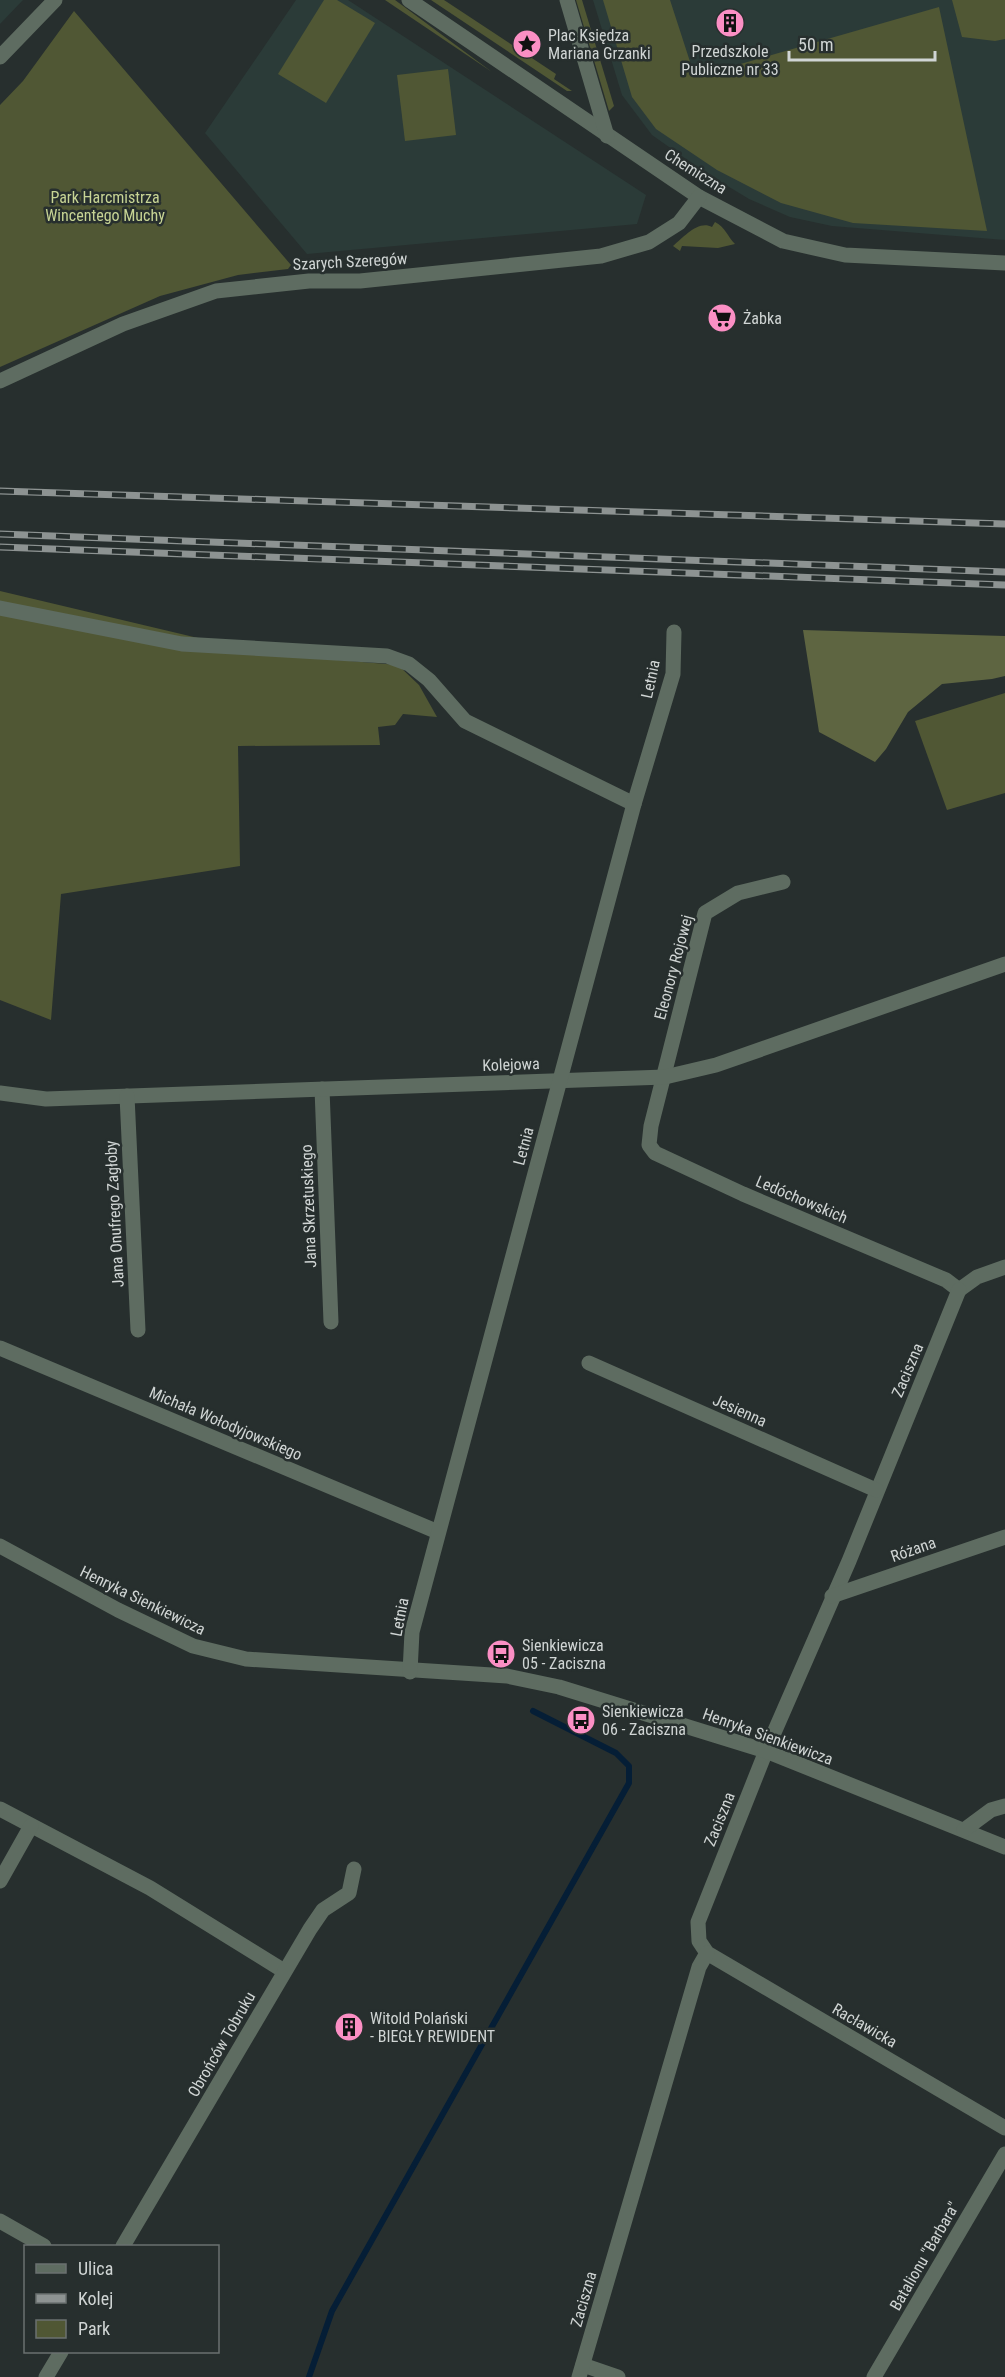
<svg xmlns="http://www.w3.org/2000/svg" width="1005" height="2377" font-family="'Roboto Condensed',sans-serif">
<rect width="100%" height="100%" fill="#272f2e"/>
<g fill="#2b3b38">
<polygon points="0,0 23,0 0,24"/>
<polygon points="296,0 348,0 646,195 637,224 307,254 205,133"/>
<polygon points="593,0 1005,0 1005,240 832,226 790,217 749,199 706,173 652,135 622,95"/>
</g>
<g fill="#505734">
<polygon points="324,0 337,0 375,23 326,103 278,74"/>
<polygon points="385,0 395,0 492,72"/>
<polygon points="431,0 444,0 556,74 554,79 572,91 567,91"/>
<polygon points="576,0 582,0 614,106 609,111"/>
<polygon points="603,0 670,0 695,77 939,7 987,231 853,223 781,203 717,170 656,129 632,97"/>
<polygon points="952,0 1005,0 1005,39 995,41 962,37"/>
<polygon points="74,11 291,265 288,269 238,275 160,296 0,367 0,105 23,81"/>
<polygon points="448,69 456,135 405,141 397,75"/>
<path d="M 715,222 C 726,228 727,236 735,244 L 718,248 L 682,246 L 680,251 L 673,246 C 684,237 698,220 712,227 Z"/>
<polygon points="0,591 265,654 398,665 419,685 437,717 403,714 395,725 378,727 380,745 238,746 240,866 61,894 51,1020 0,1000"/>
<polygon points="1005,693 1005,793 947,810 915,721"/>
</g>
<polygon fill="#5e6541" points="803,630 1005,636 1005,676 992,679 942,684 908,712 886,749 875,762 819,732"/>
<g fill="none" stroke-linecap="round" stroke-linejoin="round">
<polyline stroke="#051e36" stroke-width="6" points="309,2377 332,2311 629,1783 629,1766 616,1753 533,1711"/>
<g stroke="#5e6c61" stroke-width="15">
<polyline points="409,0 699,197 783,241 845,255 1005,263"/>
<polyline points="567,0 607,136"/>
<polyline points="0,57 55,0"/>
<polyline points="0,381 123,324 216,291 309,281 360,281 601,256 649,242 679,223 699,197"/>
<polyline points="0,608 182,644 387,656 409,664 429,680 465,721 634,804"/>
<polyline points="783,882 738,893 705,913 651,1126 649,1145 655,1153 743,1194 946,1280 959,1290 977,1277 1005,1267"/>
<polyline points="322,1089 331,1322"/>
<polyline points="0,1093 46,1099 665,1077 716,1065 1005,964"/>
<polyline points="127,1096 138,1330"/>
<polyline points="959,1290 849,1561 766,1751 698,1922 699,1941 707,1953 1005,2128"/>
<polyline points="0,1348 438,1532"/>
<polyline points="589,1363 876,1490"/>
<polyline points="0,1546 118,1610 193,1646 246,1659 507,1676 559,1687 766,1751 1005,1847"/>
<polyline points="832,1596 1005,1537"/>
<polyline points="410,1672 412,1632 634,804 673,674 674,632"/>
<polyline points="0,1809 150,1888 284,1971"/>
<polyline points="964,1830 991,1810 1005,1806"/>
<polyline points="0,1881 31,1826"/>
<polyline points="0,2221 44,2246"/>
<polyline points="123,2246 310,1929 323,1910 349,1893 354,1869"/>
<polyline points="583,2365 618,2377"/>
<polyline points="46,2377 61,2352"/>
<polyline points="579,2377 699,1967 707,1953"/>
<polyline points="874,2377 1005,2154"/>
</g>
<g stroke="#8d9392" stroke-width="7">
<g id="rail">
<polyline points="0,491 1005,524"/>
<polyline points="0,534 1005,572"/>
<polyline points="0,547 1005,585"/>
</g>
</g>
<use href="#rail" stroke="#272f2e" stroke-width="4.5" stroke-dasharray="14" stroke-linecap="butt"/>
</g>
<defs>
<g id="building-disc" transform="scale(1.5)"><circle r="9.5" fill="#fb8fc4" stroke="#272f2e"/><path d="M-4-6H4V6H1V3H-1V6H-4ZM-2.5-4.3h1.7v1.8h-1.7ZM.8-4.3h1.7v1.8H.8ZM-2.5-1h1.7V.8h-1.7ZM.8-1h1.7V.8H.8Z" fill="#111"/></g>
<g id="sight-disc" transform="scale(1.5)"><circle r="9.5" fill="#fb8fc4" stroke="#272f2e"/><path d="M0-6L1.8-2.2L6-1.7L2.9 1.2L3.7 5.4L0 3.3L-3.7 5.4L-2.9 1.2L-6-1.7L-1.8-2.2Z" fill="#111"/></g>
<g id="supermarket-disc" transform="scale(1.5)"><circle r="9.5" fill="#fb8fc4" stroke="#272f2e"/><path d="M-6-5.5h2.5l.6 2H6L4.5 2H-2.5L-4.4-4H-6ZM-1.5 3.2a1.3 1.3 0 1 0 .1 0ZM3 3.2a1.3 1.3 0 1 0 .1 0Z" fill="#111"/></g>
<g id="bus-disc" transform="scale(1.5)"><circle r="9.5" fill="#fb8fc4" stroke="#272f2e"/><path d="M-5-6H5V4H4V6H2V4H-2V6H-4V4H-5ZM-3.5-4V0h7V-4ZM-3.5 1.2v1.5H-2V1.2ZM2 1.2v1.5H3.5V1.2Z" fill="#111"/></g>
</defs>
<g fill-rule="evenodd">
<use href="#building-disc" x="730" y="23"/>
<use href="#sight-disc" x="527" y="44"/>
<use href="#supermarket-disc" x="722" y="318"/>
<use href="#bus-disc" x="501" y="1654"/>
<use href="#bus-disc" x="581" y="1720"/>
<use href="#building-disc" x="349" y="2027"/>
</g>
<g text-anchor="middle" stroke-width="5" stroke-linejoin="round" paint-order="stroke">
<g font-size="16" fill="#d0d5d4" stroke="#272f2e" text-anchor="start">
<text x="548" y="41">Plac Księdza<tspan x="548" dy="18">Mariana Grzanki</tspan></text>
<text x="730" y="57" text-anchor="middle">Przedszkole<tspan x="730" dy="18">Publiczne nr 33</tspan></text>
<text x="743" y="324">Żabka</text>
<text x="522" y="1651">Sienkiewicza<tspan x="522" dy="18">05 - Zaciszna</tspan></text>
<text x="602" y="1717">Sienkiewicza<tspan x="602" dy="18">06 - Zaciszna</tspan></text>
<text x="370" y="2024">Witold Polański<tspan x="370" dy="18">- BIEGŁY REWIDENT</tspan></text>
</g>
<g font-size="16" fill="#d0d5d4" stroke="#272f2e">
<text transform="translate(696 171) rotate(32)" y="6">Chemiczna</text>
<text transform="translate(350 261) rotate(-3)" y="6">Szarych Szeregów</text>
<text transform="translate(650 679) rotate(-78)" y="6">Letnia</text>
<text transform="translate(673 967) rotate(-75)" y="6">Eleonory Rojowej</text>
<text transform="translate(511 1064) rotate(-2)" y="6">Kolejowa</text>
<text transform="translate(523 1146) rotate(-75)" y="6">Letnia</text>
<text transform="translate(802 1199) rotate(23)" y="6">Ledóchowskich</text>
<text transform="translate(308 1206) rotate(-92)" y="6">Jana Skrzetuskiego</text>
<text transform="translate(114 1214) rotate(-93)" y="6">Jana Onufrego Zagłoby</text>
<text transform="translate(907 1370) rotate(-67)" y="6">Zaciszna</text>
<text transform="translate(740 1410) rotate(24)" y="6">Jesienna</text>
<text transform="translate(226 1423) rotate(23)" y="6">Michała Wołodyjowskiego</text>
<text transform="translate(913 1549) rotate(-19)" y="6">Różana</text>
<text transform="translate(143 1600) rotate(26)" y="6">Henryka Sienkiewicza</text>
<text transform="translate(399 1617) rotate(-79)" y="6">Letnia</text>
<text transform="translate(768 1736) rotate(20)" y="6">Henryka Sienkiewicza</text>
<text transform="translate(719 1819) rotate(-68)" y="6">Zaciszna</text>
<text transform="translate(865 2025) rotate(30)" y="6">Racławicka</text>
<text transform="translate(221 2044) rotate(-60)" y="6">Obrońców Tobruku</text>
<text transform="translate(924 2256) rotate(-60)" y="6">Batalionu "Barbara"</text>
<text transform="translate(583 2299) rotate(-74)" y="6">Zaciszna</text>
</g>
<g font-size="16" fill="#c7d494" stroke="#272f2e">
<text x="105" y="203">Park Harcmistrza<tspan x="105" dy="18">Wincentego Muchy</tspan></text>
</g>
</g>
<rect x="24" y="2245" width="195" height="108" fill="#272f2e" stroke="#6b7170" stroke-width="1.5"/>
<rect x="36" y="2264" width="30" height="9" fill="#5e6c61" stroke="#6b7170" stroke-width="1.5"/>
<text x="78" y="2275" font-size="18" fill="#d0d5d4">Ulica</text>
<rect x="36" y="2294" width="30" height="9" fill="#8d9392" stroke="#6b7170" stroke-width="1.5"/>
<text x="78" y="2305" font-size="18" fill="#d0d5d4">Kolej</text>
<rect x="36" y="2320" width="30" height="18" fill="#505734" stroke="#6b7170" stroke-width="1.5"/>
<text x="78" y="2335" font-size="18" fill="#d0d5d4">Park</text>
<path d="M789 51v9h146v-9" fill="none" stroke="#d0d5d4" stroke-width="3"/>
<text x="798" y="51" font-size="18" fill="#d0d5d4" stroke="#272f2e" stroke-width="4.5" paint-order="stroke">50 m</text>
</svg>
